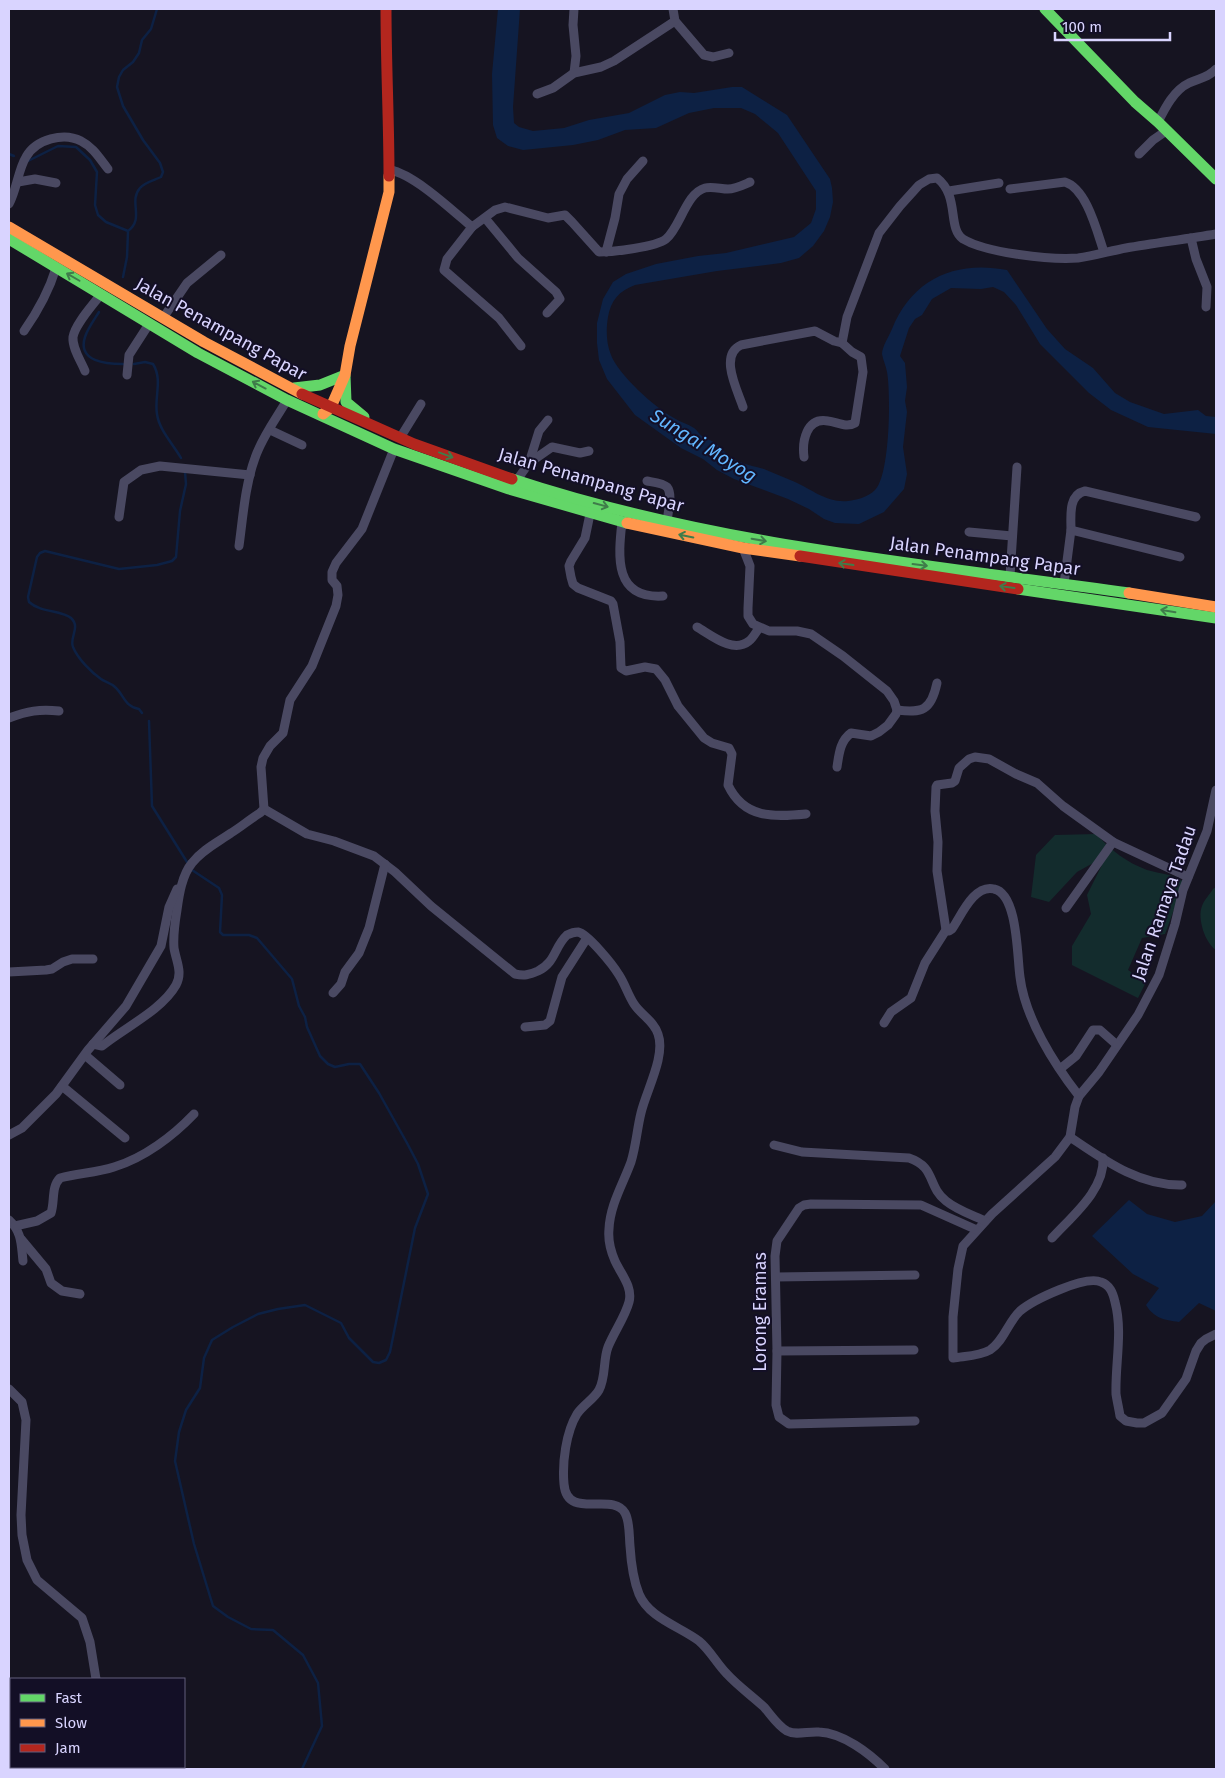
<svg xmlns="http://www.w3.org/2000/svg" width="1225" height="1778" font-family="'Fira Sans',sans-serif">
<rect width="100%" height="100%" fill="#161421"/>
<g fill="#132c2d">
<path d="M 1096,834 C 1112,851 1126,862 1147,870 C 1161,874 1173,874 1184,882 L 1165,934 L 1142,938 L 1128,970 L 1146,982 L 1138,998 L 1072,965 L 1072,946 L 1091,914 L 1087,895 L 1102,865 L 1095,862 L 1077,872 L 1049,902 L 1031,897 L 1036,855 L 1055,835 Z"/>
<path d="M 1216,887 L 1215,925 L 1216,926 L 1216,950 C 1205,943 1197,918 1202,906 C 1204,900 1210,894 1213,889 Z"/>
</g>
<g fill="#0d2144">
<path d="M 498,9 L 520,9 L 513,107 L 514,123 L 519,127 L 533,131 L 564,128 L 589,120 L 629,113 L 665,95 L 680,92 L 694,93 L 732,87 L 742,87 L 787,115 L 830,179 L 832,188 L 833,202 L 830,217 L 824,231 L 813,246 L 799,258 L 781,263 L 717,271 L 635,285 C 619,291 611,300 608,317 C 606,329 606,343 611,355 C 618,374 655,408 674,418 C 680,422 688,424 694,428 C 697,430 699,434 702,436 C 706,439 711,440 715,443 C 722,449 728,456 736,460 C 745,465 754,466 764,469 C 774,473 785,478 795,482 C 813,490 827,503 848,501 C 857,500 868,497 875,490 C 890,476 891,393 887,372 C 886,366 883,360 882,354 C 882,347 889,336 892,329 C 912,279 955,260 1007,270 L 1047,329 L 1065,349 L 1093,368 L 1115,393 L 1130,402 L 1164,414 L 1198,410 L 1206,416 L 1216,417 L 1216,434 L 1148,427 L 1111,410 L 1089,393 L 1040,344 L 1016,305 L 1004,292 L 993,287 L 981,289 L 951,288 L 932,299 L 922,315 L 915,319 L 909,328 L 900,356 L 905,363 L 907,387 L 905,401 L 907,412 L 903,447 L 907,474 L 904,489 L 884,512 L 859,524 L 835,523 L 824,519 L 809,509 L 788,499 L 734,479 L 717,470 L 703,459 L 681,448 L 635,415 L 607,379 L 599,360 L 597,343 L 597,323 L 603,299 L 613,282 L 626,274 L 656,264 L 698,256 L 726,253 L 794,237 L 811,223 L 816,209 L 816,191 L 778,133 L 755,114 L 741,108 L 714,108 L 689,113 L 656,128 L 625,130 L 598,140 L 573,145 L 523,150 L 508,146 L 497,138 L 493,125 L 492,74 Z"/>
<path d="M 1129,1200 L 1147,1214 L 1175,1222 L 1202,1216 L 1216,1201 L 1216,1311 L 1199,1303 L 1179,1322 C 1164,1320 1154,1318 1146,1305 L 1159,1288 L 1133,1274 L 1092,1236 Z"/>
</g>
<g fill="none" stroke-linecap="round" stroke-linejoin="round">
<g stroke="#0d2144" stroke-width="2.5">
<polyline points="9,154 14,156"/>
<path d="M 28,161 L 58,146 L 76,147 L 90,160 L 97,172 L 95,205 L 98,215 L 106,222 L 128,231 C 145,218 128,202 140,188 C 145,182 155,180 161,177 L 163,172 L 160,163 L 143,140 L 123,106 L 117,87 L 119,77 L 123,70 L 133,62 L 139,53 L 142,40 L 151,29 L 157,9"/>
<polyline points="123,277 127,257 128,232"/>
<path d="M 99,312 C 94,320 88,328 85,337 C 77,362 107,364 123,364"/>
<path d="M 134,364 L 145,362 L 153,364 C 163,380 154,397 157,414 C 159,430 173,444 181,458"/>
<path d="M 142,713 L 139,709 C 125,707 124,695 115,687 C 111,683 105,682 101,679 C 91,672 78,659 73,647 C 69,638 81,627 71,618 C 62,610 41,613 29,602 L 28,597 L 37,557 L 40,553 L 45,551 L 119,569 L 157,565 L 172,561 L 176,557 L 180,511 L 186,484 L 185,472"/>
<polyline points="149,721 152,806 187,862"/>
<polyline points="192,870 219,888 222,895 220,932 223,935 249,935 257,938 292,979 299,1006 305,1017 307,1027 320,1056 328,1064 335,1067 349,1064 360,1064 379,1093 407,1143 418,1164 428,1194 415,1228 390,1352 386,1360 379,1363 373,1362 349,1338 341,1323 305,1305 278,1309 258,1314 233,1327 212,1340 204,1358 200,1388 186,1410 179,1432 175,1461 194,1544 213,1606 228,1617 251,1629 273,1630 303,1655 318,1683 322,1726 302,1769"/>
</g>
<g stroke="#4a4962" stroke-width="9">
<polyline points="574,9 573,25 576,56 574,73"/>
<polyline points="673,9 675,21 704,55 713,57 729,53"/>
<polyline points="537,94 553,88 574,73 601,67 614,61 675,21"/>
<path d="M 1158,122 C 1165,108 1174,90 1189,83 C 1199,78 1208,78 1216,69"/>
<polyline points="1139,154 1153,140 1166,131"/>
<path d="M 390,170 C 414,174 453,211 472,227 L 495,210 L 505,207 L 548,218 L 565,215 L 572,222 L 599,252 C 613,252 656,247 666,239 C 680,228 686,193 705,188 C 712,186 721,189 728,189 C 735,189 743,185 750,182"/>
<polyline points="18,182 35,179 56,183"/>
<path d="M 1010,189 L 1065,182 C 1087,189 1097,232 1104,252"/>
<polyline points="949,191 999,183"/>
<path d="M 9,204 C 17,189 18,170 26,157 C 36,139 64,132 81,141 C 93,147 100,159 108,169"/>
<polyline points="485,218 518,258 556,292 560,299 547,313"/>
<polyline points="472,227 447,259 444,270 499,318 521,346"/>
<polyline points="1191,238 1196,259 1207,287 1206,307"/>
<polyline points="606,252 615,218 619,194 627,179 643,161"/>
<polyline points="163,318 187,283 221,255"/>
<path d="M 24,331 C 38,311 49,291 56,268"/>
<path d="M 842,343 L 847,317 L 879,233 L 900,206 L 919,185 L 929,179 L 937,178 C 960,196 947,228 963,239 C 986,253 1051,260 1078,258 C 1094,256 1110,251 1126,248 C 1156,243 1186,239 1216,234"/>
<path d="M 85,371 C 81,361 72,348 73,337 C 75,324 93,305 101,294"/>
<polyline points="127,375 129,355 149,324"/>
<path d="M 743,407 C 737,389 719,355 741,345 L 815,331 L 834,341 L 842,343 L 852,352 L 861,357 L 863,372 L 855,423 C 846,428 837,422 828,421 C 806,417 802,442 804,457"/>
<polyline points="270,430 302,445"/>
<polyline points="400,438 421,404"/>
<polyline points="529,463 539,431 548,420"/>
<polyline points="517,480 529,463 552,447 580,453 589,451"/>
<path d="M 647,481 C 652,482 663,483 667,487 C 673,494 668,512 667,521"/>
<path d="M 590,514 L 585,538 L 571,561 L 569,566 L 571,577 L 573,584 L 578,588 L 611,601 L 613,604 L 620,642 L 621,668 L 626,671 L 645,667 L 656,669 L 665,680 L 678,706 L 704,738 L 712,743 L 729,748 L 732,754 L 728,785 C 744,819 774,817 806,814"/>
<polyline points="119,517 124,482 141,470 160,466 250,475"/>
<path d="M 622,522 C 618,557 614,599 663,596"/>
<path d="M 1071,530 C 1071,516 1068,495 1085,491 L 1196,517"/>
<polyline points="969,532 1012,536"/>
<path d="M 239,546 C 243,517 245,485 255,458 C 262,437 276,419 287,400"/>
<path d="M 743,548 L 750,566 L 748,608 L 748,616 L 753,624 L 769,631 L 797,631 L 811,634 L 843,656 L 887,691 L 894,701 L 897,710 L 896,714 L 888,725 L 879,732 L 871,736 L 851,733 C 840,741 839,754 837,767"/>
<polyline points="1010,576 1017,467"/>
<polyline points="1064,584 1071,530 1180,557"/>
<path d="M 697,627 C 711,635 733,654 749,641 C 753,638 756,632 759,628"/>
<path d="M 897,710 C 922,713 931,711 937,683"/>
<path d="M 9,718 C 28,711 39,709 59,711"/>
<path d="M 1216,790 L 1207,831 L 1183,890 L 1175,924 L 1159,975 L 1138,1015 L 1099,1072 L 1079,1096 L 1075,1107 L 1070,1137 L 1055,1157 L 992,1214 L 963,1246 L 958,1269 L 953,1317 L 953,1358 C 965,1356 980,1356 990,1350 C 1004,1341 1008,1322 1020,1311 C 1033,1300 1085,1275 1101,1282 C 1110,1285 1113,1293 1115,1302 C 1123,1332 1115,1364 1116,1394 C 1117,1401 1119,1409 1120,1416 L 1126,1421 L 1137,1423 L 1144,1423 L 1162,1413 L 1186,1379 L 1196,1351 L 1201,1343 L 1206,1339 L 1216,1334"/>
<path d="M 264,809 L 307,834 L 334,841 L 374,856 L 395,872 L 431,906 L 515,974 C 524,976 529,975 538,971 C 556,962 554,947 567,935 C 571,933 573,932 578,932 C 588,934 613,965 619,975 C 625,984 628,995 634,1004 C 641,1015 654,1021 658,1034 C 666,1056 646,1091 641,1113 C 637,1129 636,1146 631,1162 C 623,1184 610,1205 609,1229 C 608,1239 611,1252 615,1261 C 621,1274 633,1287 629,1302 C 625,1317 614,1332 608,1347 C 603,1360 606,1377 599,1390 C 594,1399 583,1405 577,1414 C 566,1432 562,1463 564,1484 C 567,1521 613,1491 625,1513 C 630,1522 629,1536 630,1546 C 631,1562 633,1579 639,1594 C 649,1618 679,1626 699,1641 C 710,1650 717,1664 727,1674 C 738,1686 752,1696 764,1707 C 771,1715 778,1726 787,1731 C 797,1736 808,1731 819,1732 C 843,1733 869,1753 885,1769"/>
<polyline points="1066,908 1113,842"/>
<polyline points="9,972 46,970 52,969 63,962 72,959 93,959"/>
<polyline points="333,993 341,984 345,972 359,953 369,928 385,864"/>
<polyline points="884,1023 891,1012 911,998 925,963 946,930"/>
<polyline points="525,1027 545,1025 550,1021 562,977 587,938"/>
<path d="M 93,1044 L 102,1046 C 124,1028 162,1010 176,985 C 183,972 176,961 174,948 C 173,936 175,922 177,910 C 179,895 182,875 192,863 C 202,850 218,842 231,833 C 241,827 250,819 260,813 L 264,809 L 261,767 L 263,758 L 270,746 L 283,733 L 290,700 L 312,666 L 336,606 L 338,595 L 337,586 L 332,580 L 332,572 L 336,563 L 362,529 L 394,449"/>
<polyline points="85,1055 120,1085"/>
<polyline points="1060,1069 1076,1056 1093,1030 1100,1030 1117,1045"/>
<polyline points="62,1086 125,1138"/>
<path d="M 1079,1096 C 1054,1064 1025,1018 1020,977 C 1017,957 1018,894 994,889 C 974,884 961,916 952,929 L 949,931 L 946,930 L 937,871 L 938,842 L 935,811 L 936,787 L 937,785 L 952,783 L 955,781 L 959,768 L 969,759 L 975,757 L 989,759 L 1016,774 L 1037,783 L 1063,806 L 1113,842 L 1188,877"/>
<polyline points="9,1135 22,1128 56,1094 88,1050 126,1006 161,946 169,907 177,889"/>
<path d="M 1070,1137 C 1104,1160 1139,1186 1182,1185"/>
<path d="M 774,1145 L 802,1152 L 909,1158 C 936,1167 927,1186 946,1201 C 957,1210 972,1215 985,1221"/>
<path d="M 9,1220 C 22,1232 21,1244 23,1261"/>
<path d="M 15,1226 L 37,1221 L 51,1213 C 55,1201 51,1187 60,1178 C 78,1173 96,1173 114,1167 C 144,1158 173,1136 194,1114"/>
<path d="M 1052,1238 C 1072,1216 1105,1190 1103,1158"/>
<polyline points="21,1239 46,1269 51,1283 62,1291 80,1294"/>
<polyline points="776,1277 915,1275"/>
<polyline points="777,1351 914,1350"/>
<polyline points="9,1389 22,1402 26,1420 21,1515 22,1535 27,1560 37,1580 82,1618 90,1642 96,1679"/>
<polyline points="915,1421 789,1424 779,1417 776,1405 777,1351 775,1256 777,1241 799,1208 804,1205 811,1204 921,1205 977,1230"/>
<polyline points="106,1767 107,1769"/>
</g>
<g stroke="#63d668" stroke-width="11">
<polyline points="1045,9 1135,102 1158,122 1216,179"/>
<polyline points="9,239 198,353 287,400 394,449 509,489 627,523"/>
<polyline points="294,388 320,385 345,375 346,402 364,417"/>
<path d="M 512,479 C 711,545 922,564 1129,593"/>
<polyline points="1018,589 1216,618"/>
</g>
<g stroke="#ff974d" stroke-width="11">
<polyline points="9,227 204,342 302,394"/>
<polyline points="323,414 331,407 345,375 350,346 389,192 389,176"/>
<polyline points="627,523 743,548 800,556"/>
<polyline points="1129,593 1216,607"/>
</g>
<g stroke="#b3261e" stroke-width="11">
<path d="M 386,9 C 386,65 389,120 389,176"/>
<polyline points="302,394 414,444 512,479"/>
<polyline points="800,556 1018,589"/>
</g>
</g>
<defs><path id="oneway-shaft" d="M-6 0H5M1.5-3L5.5 0L1.5 3" fill="none" stroke-width="1.6" stroke-linecap="round" stroke-linejoin="round" transform="scale(1.25)"/></defs>
<g stroke="#3f7c4a">
<use href="#oneway-shaft" transform="translate(73 277) rotate(-150)"/>
<use href="#oneway-shaft" transform="translate(259 385) rotate(-152)"/>
<use href="#oneway-shaft" transform="translate(446 455) rotate(20)"/>
<use href="#oneway-shaft" transform="translate(601 505) rotate(15)"/>
<use href="#oneway-shaft" transform="translate(686 536) rotate(-168)"/>
<use href="#oneway-shaft" transform="translate(759 540) rotate(10)"/>
<use href="#oneway-shaft" transform="translate(846 564) rotate(-172)"/>
<use href="#oneway-shaft" transform="translate(920 565) rotate(7)"/>
<use href="#oneway-shaft" transform="translate(1007 587) rotate(-172)"/>
<use href="#oneway-shaft" transform="translate(1168 611) rotate(-171)"/>
</g>
<g text-anchor="middle" stroke-width="4" stroke-linejoin="round" paint-order="stroke">
<g font-size="18" fill="#d9d4ff" stroke="#130f26">
<text transform="translate(221 329) rotate(29)" y="6">Jalan Penampang Papar</text>
<text transform="translate(591 480) rotate(16)" y="6">Jalan Penampang Papar</text>
<text transform="translate(985 556) rotate(8)" y="6">Jalan Penampang Papar</text>
<text transform="translate(1164 903) rotate(-71)" y="6">Jalan Ramaya Tadau</text>
<text transform="translate(760 1312) rotate(-90)" y="6">Lorong Eramas</text>
</g>
<g font-size="19" font-style="italic" fill="#62b6ff" stroke="#130f26">
<text transform="translate(704 445) rotate(32)" y="7">Sungai Moyog</text>
</g>
</g>
<rect width="1225" height="1778" fill="none" stroke="#d9d4ff" stroke-width="20"/>
<rect x="10" y="1678" width="175" height="90" fill="#130f26" stroke="#625e7d"/>
<rect x="20" y="1694" width="25" height="8" fill="#63d668" stroke="#625e7d"/>
<text x="55" y="1703" font-size="15" fill="#d9d4ff">Fast</text>
<rect x="20" y="1719" width="25" height="8" fill="#ff974d" stroke="#625e7d"/>
<text x="55" y="1728" font-size="15" fill="#d9d4ff">Slow</text>
<rect x="20" y="1744" width="25" height="8" fill="#b3261e" stroke="#625e7d"/>
<text x="55" y="1753" font-size="15" fill="#d9d4ff">Jam</text>
<path d="M1055 32v8h115v-8" fill="none" stroke="#d9d4ff" stroke-width="2.5"/>
<text x="1062" y="32" font-size="15" fill="#d9d4ff" stroke="#130f26" stroke-width="4" paint-order="stroke">100 m</text>
</svg>
